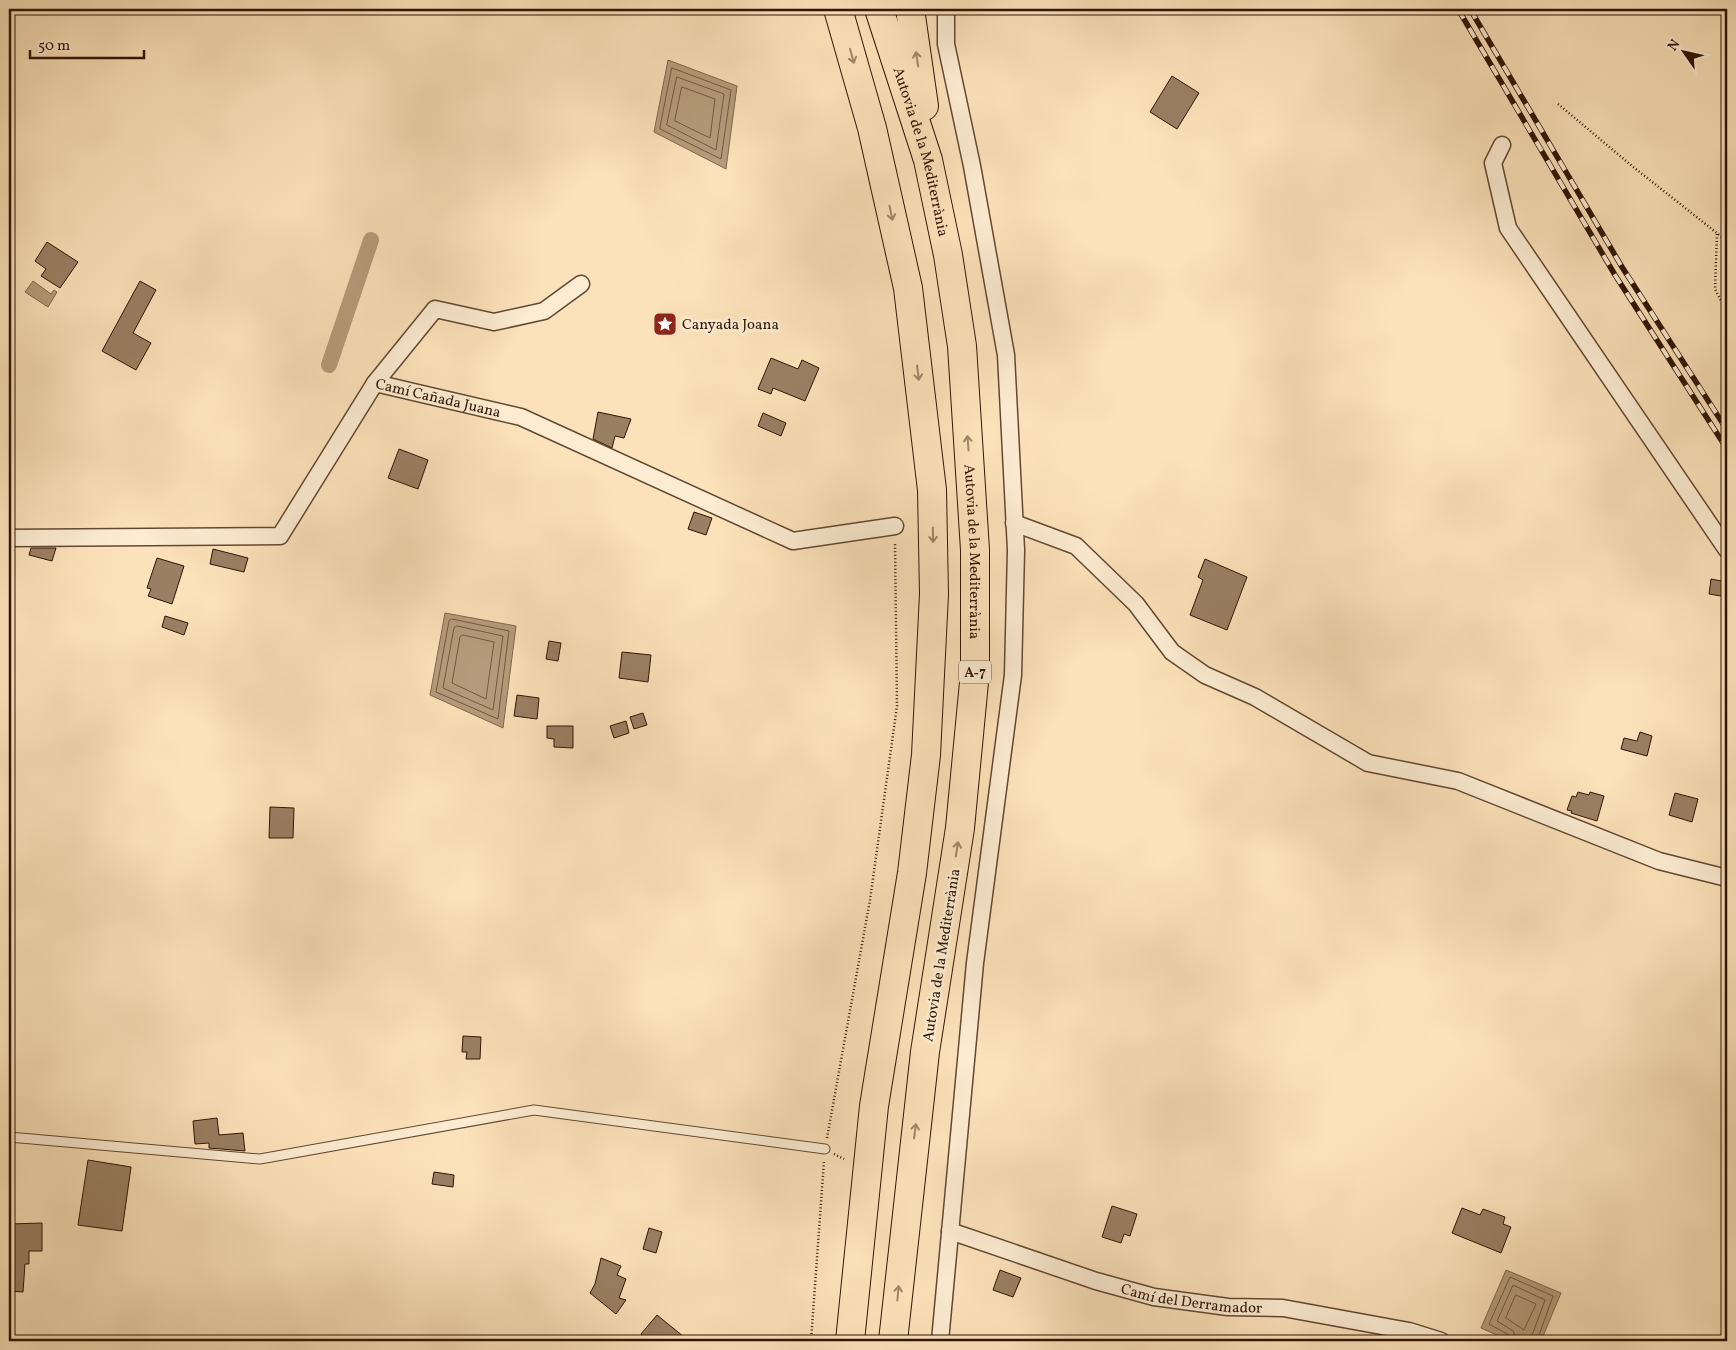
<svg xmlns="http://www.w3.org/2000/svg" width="1736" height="1350" font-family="Vollkorn,serif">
<rect width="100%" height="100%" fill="#fce2ba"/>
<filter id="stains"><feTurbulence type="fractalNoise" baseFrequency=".004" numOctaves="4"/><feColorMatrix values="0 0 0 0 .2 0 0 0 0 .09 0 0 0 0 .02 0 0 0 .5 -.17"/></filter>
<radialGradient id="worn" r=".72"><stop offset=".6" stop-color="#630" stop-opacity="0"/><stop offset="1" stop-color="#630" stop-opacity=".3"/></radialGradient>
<g fill="#b69c7c" stroke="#80664c">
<polygon points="668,60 737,86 726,169 654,132"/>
<polygon points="33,281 51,294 54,290 57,292 48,307 25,292"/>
<polygon points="445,613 516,626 503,728 430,695"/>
<polygon points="1506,1270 1561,1293 1541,1341 1510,1341 1481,1328"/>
</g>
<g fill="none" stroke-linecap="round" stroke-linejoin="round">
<g stroke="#725840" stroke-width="1">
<polygon points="672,68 731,90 721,159 660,129"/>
<polygon points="677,77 724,94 716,150 667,125"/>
<polygon points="682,87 715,99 710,138 675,121"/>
<polygon points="452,619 509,631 498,719 436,692 449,621"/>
<polygon points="457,626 503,636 493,710 443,688 454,628"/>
<polygon points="463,635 494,642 486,699 452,683 460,637"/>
<polygon points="1516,1295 1536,1304 1524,1330 1506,1318"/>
<polyline points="1511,1341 1509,1335 1489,1324 1510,1277 1553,1296 1537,1341"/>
<polyline points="1517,1341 1513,1331 1497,1321 1513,1285 1545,1300 1530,1341"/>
</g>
<polyline stroke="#b69c7c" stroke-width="16" points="329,365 371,240"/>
</g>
<g fill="#9a8063" stroke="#2f1504">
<polygon points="1172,76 1199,93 1177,129 1150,112"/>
<polygon points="47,242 78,262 60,288 41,276 46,269 35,261"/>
<polygon points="140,281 156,290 133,333 151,343 136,370 102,351"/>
<polygon points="771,358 798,369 802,360 819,368 805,401 773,388 771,394 758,389"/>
<polygon points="598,412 631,419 624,438 615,436 612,448 593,439"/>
<polygon points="763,413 786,423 781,436 758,426"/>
<polygon points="399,449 428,460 418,489 388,478"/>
<polygon points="694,512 712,518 706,535 688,529"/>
<polygon points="31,548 56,548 52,561 29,555"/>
<polygon points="213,549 248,558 244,572 210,564"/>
<polygon points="157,558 184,566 172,604 148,596 151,589 147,588"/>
<polygon points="1205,559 1247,577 1227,630 1190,615 1203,580 1198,577"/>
<polygon points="1711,579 1727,582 1727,597 1709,594"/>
<polygon points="165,616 188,623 184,635 162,627"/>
<polygon points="549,641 561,643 558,661 546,659"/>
<polygon points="622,652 651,655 648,682 619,678"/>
<polygon points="517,695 539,698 537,719 514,716"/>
<polygon points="643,713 647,725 634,729 630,717"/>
<polygon points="626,721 629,733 614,738 610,726"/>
<polygon points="547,726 573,726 573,748 554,747 554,739 547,738"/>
<polygon points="1640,732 1652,736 1647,756 1621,749 1624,738 1637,741"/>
<polygon points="1578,792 1589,795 1590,792 1604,796 1597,821 1571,813 1572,811 1567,810 1572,796 1576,797"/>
<polygon points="1675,793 1698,799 1692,822 1669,815"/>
<polygon points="270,807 294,808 293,838 269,838"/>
<polygon points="463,1036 481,1037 480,1059 466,1059 467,1052 462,1052"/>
<polygon points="217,1118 219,1135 243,1133 245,1151 209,1148 209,1143 195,1144 193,1121"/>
<polygon points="88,1160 131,1167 122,1231 78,1225"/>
<polygon points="434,1172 454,1175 453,1187 432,1184"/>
<polygon points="1112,1206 1137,1214 1130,1236 1124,1234 1121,1243 1102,1237"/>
<polygon points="1462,1208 1480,1215 1483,1209 1505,1217 1503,1224 1511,1227 1501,1253 1452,1233"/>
<polygon points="42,1223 42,1251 29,1251 29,1264 25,1264 23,1292 9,1291 9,1224"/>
<polygon points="649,1228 662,1232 656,1253 643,1249"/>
<polygon points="601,1258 621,1266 617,1275 626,1279 619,1298 626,1300 616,1314 590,1293 595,1284"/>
<polygon points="1000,1270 1021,1278 1013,1297 993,1290"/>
<polygon points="657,1315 689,1341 650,1341 641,1334"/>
</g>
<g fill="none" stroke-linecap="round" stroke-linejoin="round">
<g stroke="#624832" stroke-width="11">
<polyline id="service" points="9,1137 260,1159 534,1110 825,1149"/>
</g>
<g stroke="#624832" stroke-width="19">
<g id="minor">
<polyline points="1502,145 1493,163 1508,228 1727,550"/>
<polyline points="375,383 435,309 494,322 544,311 581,284"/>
<polyline points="1014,523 1076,546 1136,604 1172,652 1205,675 1255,697 1368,763 1458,781 1659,861 1727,878"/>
<path id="s1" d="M 9,538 L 280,536 L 375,383 L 521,417 L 793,541 L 895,526"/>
<path id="s2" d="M 950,1231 L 1096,1281 L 1154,1297 L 1228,1307 L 1283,1308 L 1409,1331 L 1441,1341"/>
<polyline points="940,1341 975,963 1013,675 1016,550 1006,355 972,166 946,44 946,9"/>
</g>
</g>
<g stroke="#2f1504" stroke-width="30">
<g id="motorway">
<polyline points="838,9 872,128 908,288 932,490 934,594 926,755 912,873 874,1106 850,1341"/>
<path id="s3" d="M 879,9 L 928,160 L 948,255 L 962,346 L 975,550 L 975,672 L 960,828 L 925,1052 L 893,1341"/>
<polyline points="910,9 924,106"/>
</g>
</g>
<g stroke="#2f1504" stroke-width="2.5" stroke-dasharray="1 2.5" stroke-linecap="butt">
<polyline points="1558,104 1632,166 1727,241"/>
<polyline points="1717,234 1715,289 1727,313"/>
<polyline points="827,1138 870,900 897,706 895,542"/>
<polyline points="834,1154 844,1159"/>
<polyline points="811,1341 824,1161"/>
</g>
<use href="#service" stroke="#fdecd2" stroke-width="9"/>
<use href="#minor" stroke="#fdecd2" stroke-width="16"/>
<use href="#motorway" stroke="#fce2ba" stroke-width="28"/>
<g stroke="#2f1504" stroke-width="5.5">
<g id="rail">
<polyline points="1458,9 1615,275 1727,449"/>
<polyline points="1470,9 1622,267 1727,430"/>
</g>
</g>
<use href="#rail" stroke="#fdecd2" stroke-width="4" stroke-dasharray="11" stroke-linecap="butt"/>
</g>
<defs><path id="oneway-shaft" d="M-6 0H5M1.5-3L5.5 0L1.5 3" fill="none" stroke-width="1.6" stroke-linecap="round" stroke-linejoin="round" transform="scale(1.25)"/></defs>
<g stroke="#a08668">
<use href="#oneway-shaft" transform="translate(852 56) rotate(74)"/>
<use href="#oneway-shaft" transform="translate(917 59) rotate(-99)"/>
<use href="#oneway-shaft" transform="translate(891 213) rotate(78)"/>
<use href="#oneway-shaft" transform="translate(918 373) rotate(83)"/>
<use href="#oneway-shaft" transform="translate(968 443) rotate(-94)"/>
<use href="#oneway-shaft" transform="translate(933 535) rotate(89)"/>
<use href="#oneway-shaft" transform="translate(957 849) rotate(-81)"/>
<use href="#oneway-shaft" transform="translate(915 1131) rotate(-83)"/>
<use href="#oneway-shaft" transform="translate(898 1293) rotate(-85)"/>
</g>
<defs>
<g id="sight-square" transform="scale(1.25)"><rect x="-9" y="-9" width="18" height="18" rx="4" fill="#8f2418" stroke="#fdecd2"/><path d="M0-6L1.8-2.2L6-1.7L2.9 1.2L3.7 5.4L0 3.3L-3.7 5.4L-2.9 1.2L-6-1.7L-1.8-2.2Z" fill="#fff"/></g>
</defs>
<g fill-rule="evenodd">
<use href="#sight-square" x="665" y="324"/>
</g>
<g text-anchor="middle" stroke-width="5" stroke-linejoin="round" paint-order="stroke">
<rect fill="#fdecd2" stroke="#6d5642" stroke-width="1" x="959" y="660.5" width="32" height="23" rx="4"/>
<g font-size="14" font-weight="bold" fill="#2f1504">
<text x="975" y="677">A-7</text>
</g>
<g font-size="15" fill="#2f1504" stroke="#fdecd2">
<text dy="5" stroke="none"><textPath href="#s3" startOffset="149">Autovia de la Mediterrània</textPath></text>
<text dy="5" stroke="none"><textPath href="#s1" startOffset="516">Camí Cañada Juana</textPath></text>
<text dy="5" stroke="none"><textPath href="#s3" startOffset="554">Autovia de la Mediterrània</textPath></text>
<text transform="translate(941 955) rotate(-81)" y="5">Autovia de la Mediterrània</text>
<text dy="5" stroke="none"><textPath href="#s2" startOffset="252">Camí del Derramador</textPath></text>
</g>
<g font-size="15" fill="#2f1504" stroke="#fdecd2" text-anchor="start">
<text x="682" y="329">Canyada Joana</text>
</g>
</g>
<rect width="1736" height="1350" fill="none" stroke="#fce2ba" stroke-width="30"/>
<rect x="10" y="10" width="1716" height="1330" fill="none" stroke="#2f1504" stroke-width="2.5"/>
<rect x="15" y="15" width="1706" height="1320" fill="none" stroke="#2f1504"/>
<g transform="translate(1684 52) rotate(304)" stroke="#fdecd2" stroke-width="4" paint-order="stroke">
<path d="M0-4L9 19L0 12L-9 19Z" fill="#2f1504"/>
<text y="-8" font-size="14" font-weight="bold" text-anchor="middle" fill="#2f1504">N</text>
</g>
<path d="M30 50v8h114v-8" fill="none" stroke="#2f1504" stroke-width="2.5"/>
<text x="38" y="50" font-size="15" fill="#2f1504" stroke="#fdecd2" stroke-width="4" paint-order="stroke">50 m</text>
<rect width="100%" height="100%" filter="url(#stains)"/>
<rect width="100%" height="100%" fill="url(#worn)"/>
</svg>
